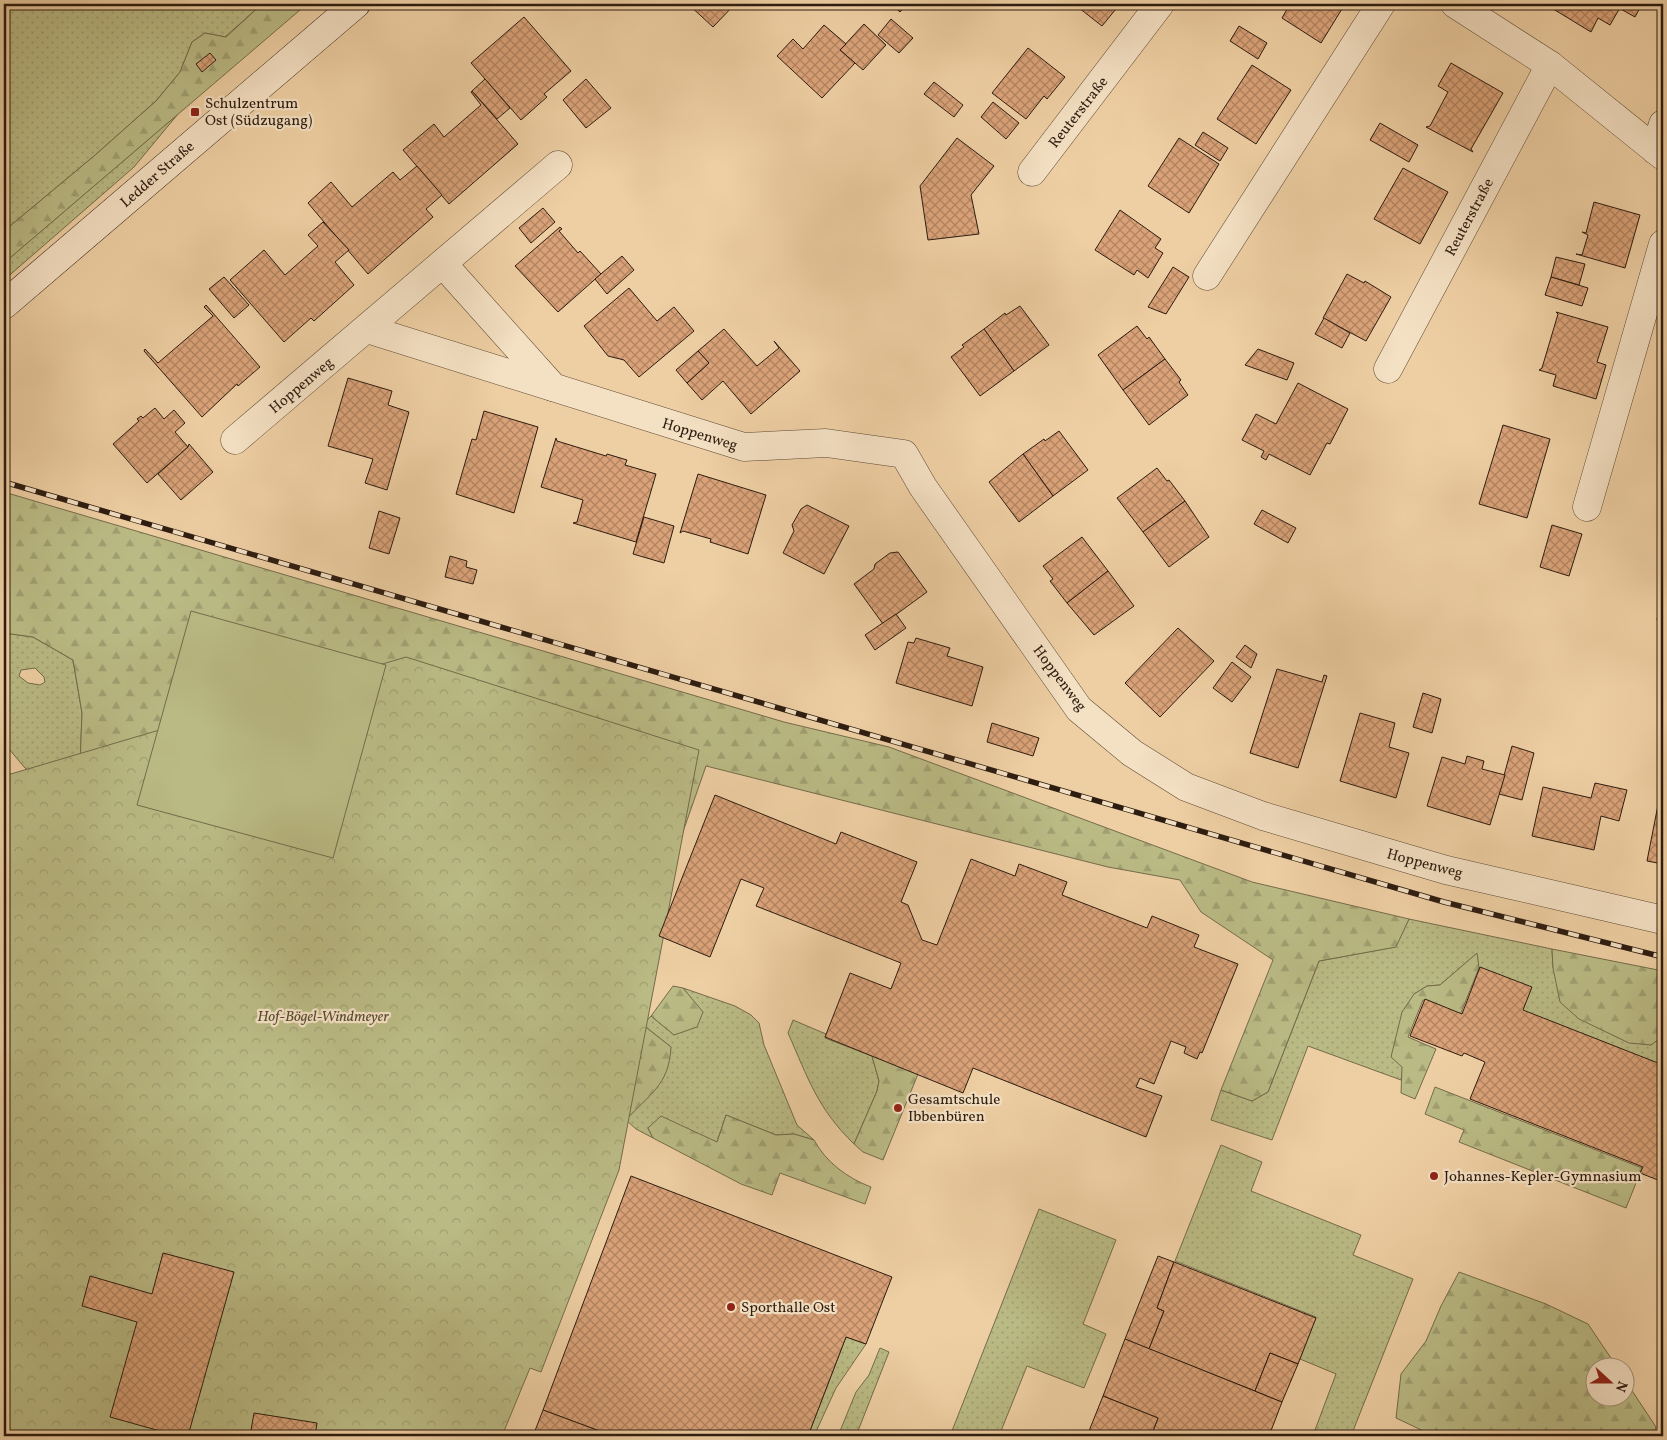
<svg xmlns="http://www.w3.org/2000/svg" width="1667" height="1440" font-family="Vollkorn,serif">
<defs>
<pattern id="grass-dots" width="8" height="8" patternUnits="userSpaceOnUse" patternTransform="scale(1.25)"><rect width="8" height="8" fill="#baba84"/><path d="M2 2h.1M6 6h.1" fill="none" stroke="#a09f71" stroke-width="1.8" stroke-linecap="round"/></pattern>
<pattern id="forest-firs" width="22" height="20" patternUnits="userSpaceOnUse" patternTransform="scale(1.25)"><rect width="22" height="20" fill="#baba84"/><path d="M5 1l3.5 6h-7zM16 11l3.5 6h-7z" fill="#a09f71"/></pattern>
<pattern id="park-crowns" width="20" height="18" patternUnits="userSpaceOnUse" patternTransform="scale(1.25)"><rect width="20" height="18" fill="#baba84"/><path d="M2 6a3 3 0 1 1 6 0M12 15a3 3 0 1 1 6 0" fill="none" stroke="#a09f71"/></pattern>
<pattern id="building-cross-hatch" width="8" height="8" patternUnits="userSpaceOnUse" patternTransform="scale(1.25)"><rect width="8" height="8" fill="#daa278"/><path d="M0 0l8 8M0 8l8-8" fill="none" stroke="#b18361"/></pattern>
</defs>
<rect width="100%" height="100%" fill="#eecfa3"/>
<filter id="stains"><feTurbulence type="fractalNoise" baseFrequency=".004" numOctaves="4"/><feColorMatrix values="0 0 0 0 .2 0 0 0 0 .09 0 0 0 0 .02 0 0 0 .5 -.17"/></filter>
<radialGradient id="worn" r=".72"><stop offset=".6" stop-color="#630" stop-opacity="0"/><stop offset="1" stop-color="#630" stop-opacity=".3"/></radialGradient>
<g fill="url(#grass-dots)" stroke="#746b4a" fill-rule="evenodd">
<polygon points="4,4 262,4 225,37 205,33 192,42 180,72 156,101 94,156 4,231"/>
<polygon points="178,114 134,167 4,280 4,263"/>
<path d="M 4,633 L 33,637 L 73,660 L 82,713 L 80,765 L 58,794 L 25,768 L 4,743 ZM 35,668 L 44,677 L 45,682 L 40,685 L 28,683 L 19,676 L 21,670 Z"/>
<polygon points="1409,919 1552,949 1553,968 1651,1045 1663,1036 1663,1067 1521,1011 1530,988 1479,968 1476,954 1440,985 1427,986 1414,994 1401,1080 1308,1046 1272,1140 1211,1120 1221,1090 1252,1101 1268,1092 1319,961 1395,947"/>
<polygon points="683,988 735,1006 751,1015 759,1023 764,1045 797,1125 814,1140 794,1134 776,1135 726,1115 717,1142 699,1135 648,1128 653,1138 636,1129 626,1120 637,1107 671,1047 643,1025 651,1016 674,1035 702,1012"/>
<path d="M 793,1020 L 826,1034 L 825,1038 L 872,1056 L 879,1081 L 877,1091 L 854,1144 C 817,1108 808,1078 788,1033 Z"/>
<polygon points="1221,1145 1262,1162 1251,1191 1361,1235 1353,1255 1413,1279 1351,1436 1331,1436 1315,1430 1336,1374 1300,1359 1316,1317 1175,1261"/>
<polygon points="1039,1209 1116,1240 1083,1324 1106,1334 1084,1388 1027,1366 999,1436 950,1436"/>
<polygon points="846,1337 866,1344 836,1388 814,1436 808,1436"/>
<polygon points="880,1348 889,1352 856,1436 838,1436 856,1392 869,1375"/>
</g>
<g fill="url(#forest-firs)" stroke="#746b4a">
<polygon points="262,4 307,4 4,263 4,231 94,156 156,101 180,72 192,42 205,33 226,37"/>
<polygon points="4,492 784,722 889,747 1252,882 1409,919 1396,947 1319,961 1268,1092 1252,1101 1221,1090 1273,960 1201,912 1180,880 1108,867 706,766 642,949 137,804 80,765 82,713 73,660 33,637 4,633"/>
<polygon points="1552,949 1663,971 1663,1036 1651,1045 1629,1043 1579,1019 1560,1002 1553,968"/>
<polygon points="1477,953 1479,968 1460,1015 1423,1000 1408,1037 1436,1049 1415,1099 1401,1093 1402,1067 1391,1057 1402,1012 1414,994 1427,986 1440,985"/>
<polygon points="673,986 683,988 703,1012 697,1027 674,1035 651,1016"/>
<path d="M 643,1025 L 671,1047 C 669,1086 649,1094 626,1120 Z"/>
<polygon points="872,1056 918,1074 883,1160 863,1152 854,1144 877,1091 879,1081"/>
<polygon points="1435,1087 1642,1168 1626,1208 1459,1142 1464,1130 1425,1114"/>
<path d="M 726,1115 L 776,1135 L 794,1134 L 814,1140 C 826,1162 847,1178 871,1187 L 865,1204 L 780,1173 L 772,1195 L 741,1184 L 653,1138 L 648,1128 L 661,1116 L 717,1142 Z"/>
<polygon points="1459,1272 1546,1304 1588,1324 1617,1367 1594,1368 1594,1398 1624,1398 1625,1380 1656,1427 1653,1436 1434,1436 1396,1418 1401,1374 1426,1341 1441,1306"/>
</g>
<polygon fill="url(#park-crowns)" stroke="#746b4a" points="406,657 699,750 619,1170 541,1372 530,1368 502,1436 4,1436 4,776"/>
<polygon fill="#baba84" stroke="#746b4a" points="191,611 386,665 333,858 137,805"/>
<g fill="url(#building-cross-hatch)" stroke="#2d1c10">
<polygon points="688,4 735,4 713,27"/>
<polygon points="891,4 907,4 900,12"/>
<polygon points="1074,4 1120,4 1102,26"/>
<polygon points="1290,4 1345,4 1321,43 1282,18"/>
<polygon points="1552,4 1617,4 1621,6 1610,25 1598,18 1591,32 1550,7"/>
<polygon points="1621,4 1642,4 1635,17 1619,8"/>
<polygon points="524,17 571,71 544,94 547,97 521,120 471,63"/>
<polygon points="891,19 913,38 899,53 878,35"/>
<polygon points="864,24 886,45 863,70 840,50"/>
<polygon points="824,25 846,44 840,50 855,63 822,98 777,56 793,39 803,49"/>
<polygon points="1239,26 1267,43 1258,59 1230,41"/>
<polygon points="1028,48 1065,77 1047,99 1044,96 1026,119 992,93"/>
<polygon points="210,53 216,60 202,72 196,64"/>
<polygon points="1451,63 1503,93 1471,149 1473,152 1426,127 1430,126 1448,92 1438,86"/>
<polygon points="1252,65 1291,90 1256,144 1217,119"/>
<polygon points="485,79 510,108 497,119 472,91"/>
<polygon points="586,79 611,108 586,128 563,100"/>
<polygon points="934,82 963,105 954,117 924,94"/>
<polygon points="472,91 518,144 449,204 403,150 434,124 444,137 481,105 471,92"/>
<polygon points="993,102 1019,123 1006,139 981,117"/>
<polygon points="1380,123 1418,145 1409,162 1370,140"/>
<polygon points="1203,132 1228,148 1220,161 1195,145"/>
<polygon points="957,138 994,166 971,195 979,234 928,240 920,186"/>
<polygon points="1179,138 1219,164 1189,213 1148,186"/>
<polygon points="417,166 442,195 426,209 433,217 368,274 308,203 331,182 352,207 393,172 400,180"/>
<polygon points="1403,168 1448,192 1420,244 1374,219"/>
<polygon points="1594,202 1640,215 1625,268 1576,254 1582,255 1588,235 1582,232 1586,233"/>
<polygon points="543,208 555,222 531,243 519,228"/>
<polygon points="1120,210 1161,239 1155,248 1163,253 1148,278 1137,270 1134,275 1095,250"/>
<polygon points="323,222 349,250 335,262 354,285 314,321 311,318 284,342 230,280 264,250 285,275 318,246 308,235"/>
<polygon points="560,227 562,229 559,231 578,253 580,251 601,274 558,312 515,266"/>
<polygon points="622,256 634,270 607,294 595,279"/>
<polygon points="1556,257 1585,264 1579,285 1551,277"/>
<polygon points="1173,267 1189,277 1166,314 1148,307"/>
<polygon points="1347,274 1364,283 1365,281 1391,297 1366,341 1323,318"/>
<polygon points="224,277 249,305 234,318 209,289"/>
<polygon points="1551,277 1588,288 1582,306 1545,295"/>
<polygon points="629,288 657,321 674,307 694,331 639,377 624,360 608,356 584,326"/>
<polygon points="206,305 260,367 238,386 237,384 202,417 144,351 145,349 158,363 213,316 204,307"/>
<polygon points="1020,306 1049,345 1014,371 984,329 1005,313 1006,315"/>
<polygon points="1556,312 1608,327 1597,362 1606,365 1596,399 1553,386 1556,375 1539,370 1542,368 1558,314"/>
<polygon points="1324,318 1350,333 1342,348 1315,334"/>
<polygon points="1137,326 1147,339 1149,337 1165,359 1123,390 1098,355"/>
<polygon points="724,329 757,366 779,348 774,341 800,371 751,414 723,381 702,400 687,383 709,363 698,351"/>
<polygon points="984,329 1014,371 980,396 951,357 964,347 962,345"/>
<polygon points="1258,349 1294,363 1287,380 1245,365"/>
<polygon points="698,351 709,363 687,383 676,370"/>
<polygon points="1165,359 1181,380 1179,382 1188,395 1149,425 1123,390"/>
<polygon points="348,378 392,391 388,405 409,412 387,490 365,483 373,459 328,446"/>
<polygon points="1298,383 1348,409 1330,444 1327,443 1310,475 1269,454 1266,460 1261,457 1264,451 1242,440 1256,414 1276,424"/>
<polygon points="155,408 164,419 174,410 185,423 175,432 188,447 147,483 113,444 139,421 137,419 141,416 143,418"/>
<polygon points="484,411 538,427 514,513 456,494 472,439 476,440"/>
<polygon points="1503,425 1550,439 1527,518 1479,504"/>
<polygon points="1059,431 1088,470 1053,496 1023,454 1044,439 1045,441"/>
<polygon points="556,438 557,441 606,456 607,454 627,460 625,465 656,474 636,542 573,523 577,522 583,500 541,487"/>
<polygon points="189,444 213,472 181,500 158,474 188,447"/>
<polygon points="1023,454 1053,496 1019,522 989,482"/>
<polygon points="1157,468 1167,481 1169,480 1185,501 1143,532 1117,498"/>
<polygon points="698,474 766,495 748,554 710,542 711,539 683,531 680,533"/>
<polygon points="1185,501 1209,537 1169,567 1143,532"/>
<polygon points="807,505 849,526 824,574 783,553 794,531 792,525 801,509"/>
<polygon points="1262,510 1296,528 1288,543 1254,524"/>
<polygon points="379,511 400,518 389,554 369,548"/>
<polygon points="644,517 674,526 664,563 633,554"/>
<polygon points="1552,525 1582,534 1569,576 1540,567"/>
<polygon points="1082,537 1108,571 1067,603 1050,581 1053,579 1043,566"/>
<polygon points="898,552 927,592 883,624 854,584 874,569 875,564 890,553"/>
<polygon points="450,556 467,561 466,567 477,570 473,584 445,577"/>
<polygon points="1108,571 1134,606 1094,635 1067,603"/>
<polygon points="1663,590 1663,622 1657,620"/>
<polygon points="896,614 906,628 875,650 865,635"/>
<polygon points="1178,628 1214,661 1160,717 1125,683"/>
<polygon points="916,638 950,648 947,656 983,667 972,706 896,683 908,642 914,643"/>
<polygon points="1245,645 1257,654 1251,668 1236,657"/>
<polygon points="1232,662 1251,677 1232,702 1213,688"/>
<polygon points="1277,669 1322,682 1324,675 1327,676 1298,768 1250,753"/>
<polygon points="1423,693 1441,699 1432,733 1413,727"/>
<polygon points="1360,713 1395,723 1389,747 1409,753 1396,798 1340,781"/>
<polygon points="992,723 1039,738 1033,756 987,742"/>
<polygon points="1512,746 1534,753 1522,800 1499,794"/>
<polygon points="1467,756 1484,761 1482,769 1505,775 1490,825 1427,806 1442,757 1465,764"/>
<polygon points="1595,783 1627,790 1619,821 1601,816 1594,850 1532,836 1543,787 1591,798"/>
<polygon points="715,795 836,844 841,832 917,862 901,902 908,905 922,940 937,945 971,859 1015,876 1019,864 1067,882 1062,895 1147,928 1152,916 1199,935 1194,947 1238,964 1202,1053 1200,1052 1197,1059 1184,1053 1186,1047 1171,1041 1154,1084 1140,1078 1136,1087 1162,1096 1146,1137 973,1068 963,1093 825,1037 850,973 891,989 901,963 756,906 764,888 741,879 710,957 659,936"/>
<polygon points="1658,805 1663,806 1663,864 1647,861"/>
<polygon points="1480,967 1532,987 1523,1010 1663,1065 1663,1182 1640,1173 1643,1167 1470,1099 1485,1062 1464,1053 1462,1056 1410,1036 1425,999 1462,1014"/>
<polygon points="631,1176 892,1277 866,1344 846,1337 808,1436 613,1436 543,1410"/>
<polygon points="163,1253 234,1272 188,1436 178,1436 110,1417 137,1322 82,1306 90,1276 152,1294"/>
<polygon points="1158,1256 1174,1262 1157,1308 1164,1311 1149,1349 1125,1339"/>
<polygon points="1174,1262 1316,1318 1298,1364 1270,1353 1255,1391 1149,1349 1164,1311 1157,1308"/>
<polygon points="1125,1339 1282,1402 1269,1436 1151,1436 1158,1418 1103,1396"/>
<polygon points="1270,1353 1298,1364 1282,1402 1255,1391"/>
<polygon points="1103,1396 1158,1418 1151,1436 1087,1436"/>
<polygon points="543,1410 605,1433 604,1436 533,1436"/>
<polygon points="254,1413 317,1423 315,1436 250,1436"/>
</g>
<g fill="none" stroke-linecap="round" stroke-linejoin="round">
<g stroke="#5d4935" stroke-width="29">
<g id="minor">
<polyline points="1455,4 1550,65 1663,156"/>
<polyline points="1655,150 1663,124"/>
<polyline points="1032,172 1160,4"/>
<polyline points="443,264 553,387"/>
<polyline points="1207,276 1381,4"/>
<polyline points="367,329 744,447 826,443 904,454 923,487 1079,709 1132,753 1186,787 1263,816 1446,870 1663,920"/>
<polyline points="1388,369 1550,65"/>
<polyline points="235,440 558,165"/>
<polyline points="1587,507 1663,244"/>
</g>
</g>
<g stroke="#2d1c10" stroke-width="29">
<polyline id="secondary" points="4,305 356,4"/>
</g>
<use href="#minor" stroke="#f4e0c3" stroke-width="28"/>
<use href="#secondary" stroke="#f4e0c3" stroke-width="28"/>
<g stroke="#2d1c10" stroke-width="5.5">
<polyline id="rail" points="4,482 1444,902 1663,957"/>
</g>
<use href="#rail" stroke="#f4e0c3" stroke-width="4" stroke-dasharray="11" stroke-linecap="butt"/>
</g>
<g fill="#8f2418" stroke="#f4e0c3" stroke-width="2">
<rect x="190" y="107" width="10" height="10" rx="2.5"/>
<circle cx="898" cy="1108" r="5"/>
<circle cx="1434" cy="1176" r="5"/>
<circle cx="731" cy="1307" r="5"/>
</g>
<g text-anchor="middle" stroke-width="4.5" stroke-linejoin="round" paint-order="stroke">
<g font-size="15" fill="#2d1c10" stroke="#f4e0c3" text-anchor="start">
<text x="205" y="108">Schulzentrum<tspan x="205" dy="17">Ost (Südzugang)</tspan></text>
<text x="908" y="1104">Gesamtschule<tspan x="908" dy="17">Ibbenbüren</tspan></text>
<text x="1444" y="1181">Johannes-Kepler-Gymnasium</text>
<text x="741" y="1312">Sporthalle Ost</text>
</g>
<g font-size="15" fill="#2d1c10" stroke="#f4e0c3">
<text transform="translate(1078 112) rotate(-52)" y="5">Reuterstraße</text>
<text transform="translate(157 174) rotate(-41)" y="5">Ledder Straße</text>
<text transform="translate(1469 217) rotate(-62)" y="5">Reuterstraße</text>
<text transform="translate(301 385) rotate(-40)" y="5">Hoppenweg</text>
<text transform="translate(700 434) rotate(17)" y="5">Hoppenweg</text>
<text transform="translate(1060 678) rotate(53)" y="5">Hoppenweg</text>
<text transform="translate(1425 863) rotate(15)" y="5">Hoppenweg</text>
</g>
<g font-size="15" font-style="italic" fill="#574b33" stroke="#f4e0c3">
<text x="323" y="1021">Hof-Bögel-Windmeyer</text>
</g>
</g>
<rect width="1667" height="1440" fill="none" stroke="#eecfa3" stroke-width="20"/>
<rect x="5" y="5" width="1657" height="1430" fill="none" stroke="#2d1c10" stroke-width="2.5"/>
<rect x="10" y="10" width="1647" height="1420" fill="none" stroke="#2d1c10"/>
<g transform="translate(1610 1382) rotate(111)"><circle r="24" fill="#f4e0c3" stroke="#a4927b"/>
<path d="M0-4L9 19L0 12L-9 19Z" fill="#8f2418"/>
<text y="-8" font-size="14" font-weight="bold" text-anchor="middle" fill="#2d1c10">N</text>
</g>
<rect width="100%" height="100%" filter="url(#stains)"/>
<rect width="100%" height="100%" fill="url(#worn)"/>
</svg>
